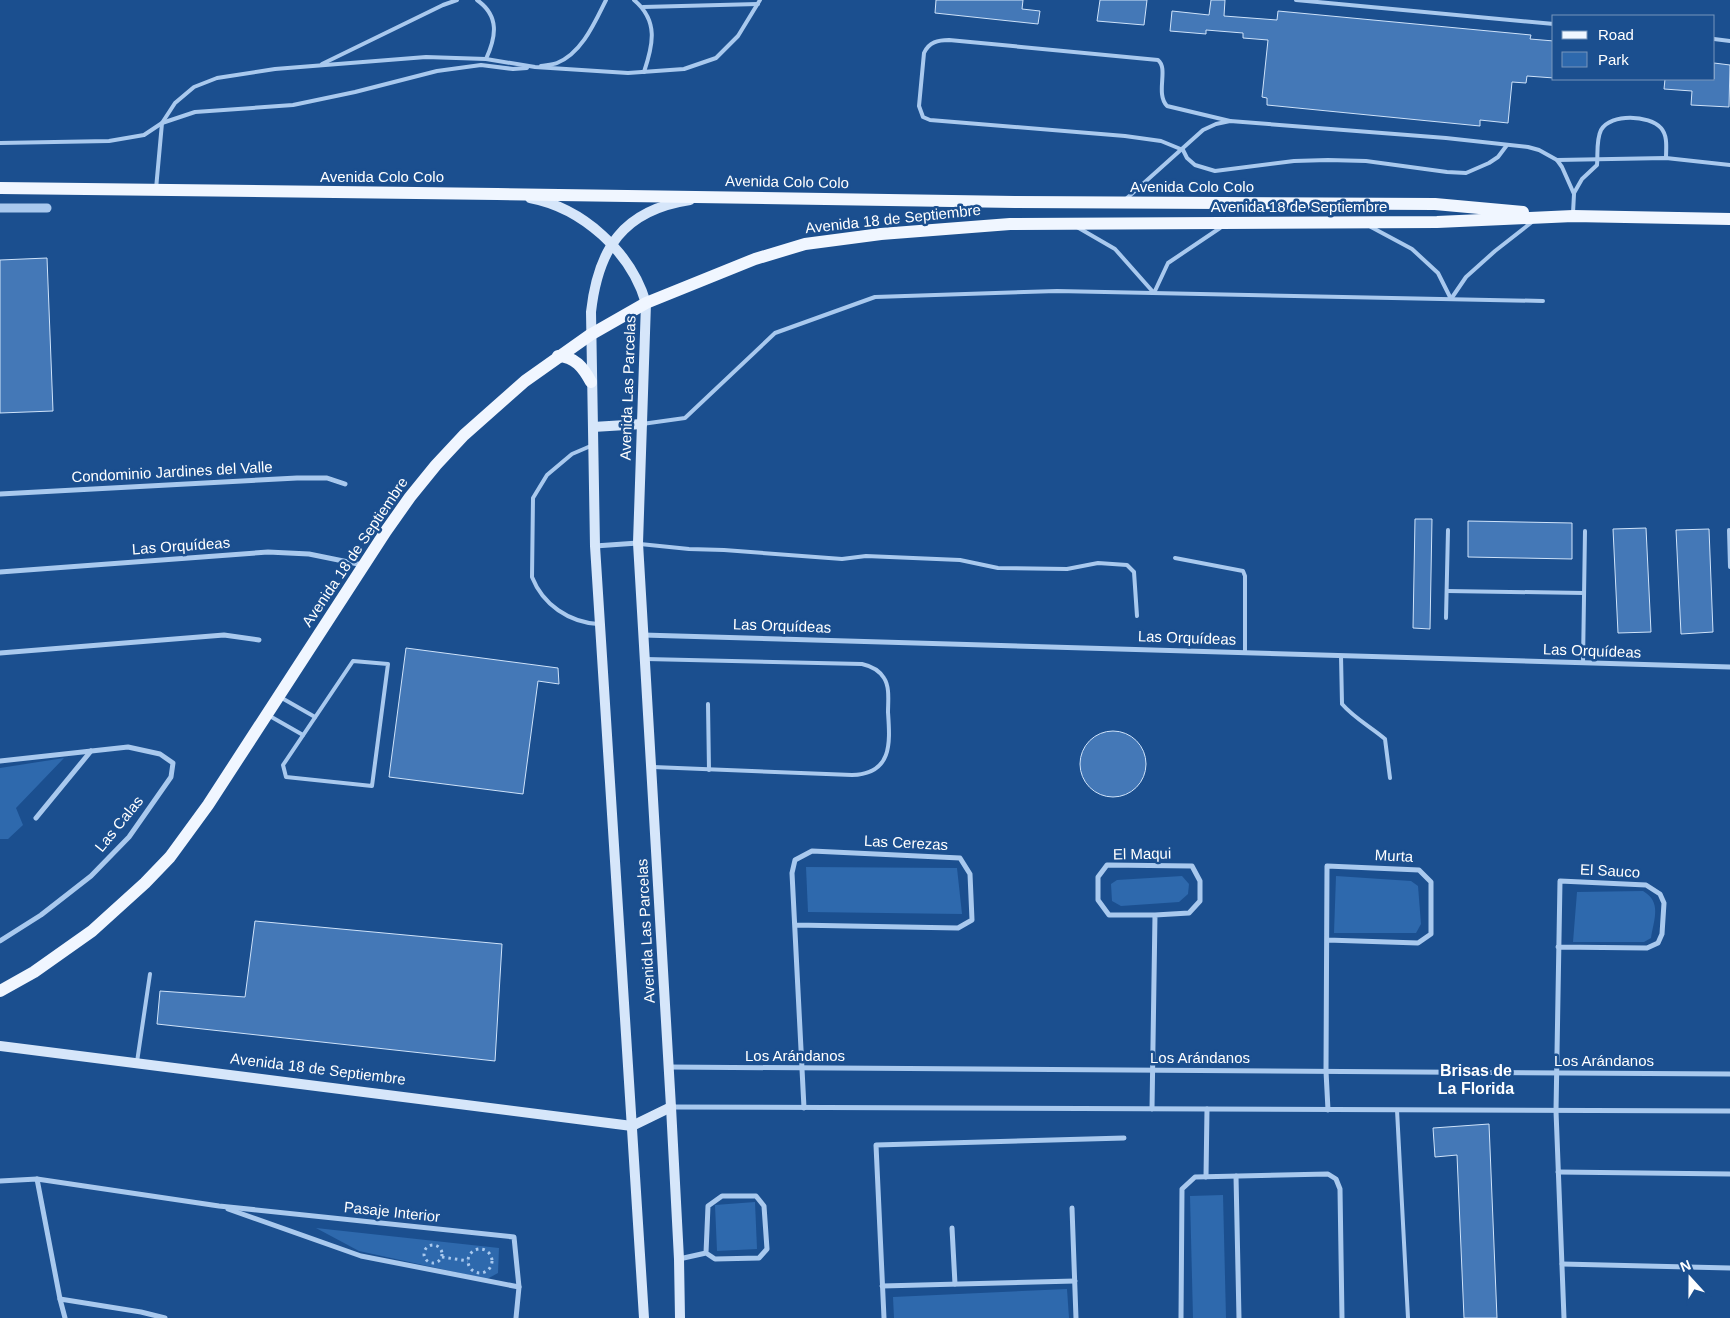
<svg xmlns="http://www.w3.org/2000/svg" width="1730" height="1318" font-family="Arial,sans-serif">
<rect width="100%" height="100%" fill="#1b4f8f"/>
<g fill="#2e69ad">
<polygon points="64,758 16,808 23,825 8,839 0,839 0,768"/>
<polygon points="806,867 957,868 962,914 808,912"/>
<polygon points="1182,876 1189,884 1188,894 1179,902 1121,906 1112,901 1111,884 1117,880"/>
<polygon points="1336,876 1411,881 1418,886 1421,924 1416,933 1334,933"/>
<path d="M 1643,891 C 1662,902 1654,919 1651,938 L 1644,942 L 1573,942 L 1577,892 Z"/>
<polygon points="1223,1195 1226,1318 1193,1318 1190,1196"/>
<polygon points="755,1202 757,1249 717,1251 715,1205"/>
<polygon points="316,1228 499,1248 498,1273 487,1279 359,1251"/>
<polygon points="1067,1289 1069,1318 894,1318 893,1297"/>
</g>
<g fill="#4478b7" stroke="#cfe3fa">
<polygon points="936,0 1023,0 1022,9 1040,11 1038,24 935,13"/>
<polygon points="1100,0 1147,0 1144,25 1097,21"/>
<polygon points="1211,0 1225,0 1224,16 1277,20 1278,11 1531,35 1530,39 1554,41 1554,78 1527,76 1526,83 1512,82 1508,123 1480,120 1480,126 1267,105 1267,98 1262,97 1268,40 1243,38 1243,33 1206,30 1206,34 1170,31 1172,11 1209,15"/>
<polygon points="1714,63 1730,65 1729,107 1691,105 1692,91 1664,89 1665,79 1714,79"/>
<polygon points="47,258 53,411 0,413 0,260"/>
<polygon points="1415,519 1432,519 1430,629 1413,628"/>
<polygon points="1468,521 1572,523 1572,559 1468,557"/>
<polygon points="1646,528 1651,632 1618,633 1613,529"/>
<polygon points="1709,529 1713,632 1681,634 1676,530"/>
<polygon points="406,648 558,668 559,684 538,681 523,794 389,777"/>
<circle cx="1113" cy="764" r="33"/>
<polygon points="255,921 502,944 495,1061 157,1024 160,991 245,997"/>
<polygon points="1489,1124 1497,1318 1464,1318 1457,1155 1435,1157 1433,1128"/>
</g>
<g fill="none" stroke-linecap="round" stroke-linejoin="round">
<g stroke="#a9c9ee" stroke-width="3" stroke-dasharray="2.5 4" stroke-linecap="butt">
<circle cx="433" cy="1254" r="9"/>
<circle cx="480" cy="1261" r="12"/>
<polyline points="442,1257 468,1261"/>
</g>
<g stroke="#a9c9ee" stroke-width="4">
<path d="M 477,0 C 500,16 496,37 486,59"/>
<path d="M 634,0 C 659,21 653,45 644,72"/>
<polyline points="1296,0 1554,24"/>
<polyline points="643,7 758,4"/>
<polyline points="1714,39 1730,41"/>
<polyline points="322,64 443,5 457,0"/>
<path d="M 541,66 C 546,65 552,65 557,63 C 582,53 595,22 606,0"/>
<path d="M 1230,121 L 1167,106 C 1155,93 1169,69 1158,60 L 949,40 C 938,40 929,42 924,53 L 919,106 L 923,117 L 930,120 L 1125,136 L 1161,141 L 1183,150 L 1187,158 L 1195,165 L 1215,171 L 1294,161 L 1328,160 L 1366,161 L 1447,172 L 1466,173 L 1489,163 L 1498,157 L 1507,145"/>
<polyline points="0,143 109,141 144,135 162,123 195,112 293,105 355,92 437,71 481,65 513,69 527,68"/>
<polyline points="1557,160 1666,158 1730,165"/>
<polyline points="156,189 162,123 175,103 194,87 217,78 275,69 426,57 486,59 535,67 628,73 684,69 716,58 738,36 760,0"/>
<path d="M 1574,193 L 1582,179 L 1597,165 C 1598,154 1596,140 1601,130 C 1611,113 1649,115 1661,128 C 1668,136 1666,148 1666,158"/>
<polyline points="1126,199 1203,130 1216,124 1230,121 1446,138 1528,147 1539,150 1557,160 1562,167 1574,194 1573,213"/>
<polyline points="1077,227 1115,249 1154,293 1168,263 1220,228"/>
<polyline points="1371,227 1412,249 1438,273 1451,299 1466,277 1495,251 1532,222"/>
<polyline points="642,424 685,418 775,333 875,297 1057,291 1543,301"/>
<path d="M 593,445 L 572,454 L 547,475 L 533,498 L 532,577 C 543,605 569,622 598,624"/>
<polyline points="1729,530 1730,567"/>
<polyline points="640,544 689,549 724,550 842,559 866,556 960,560 998,568 1067,569 1098,563 1127,565 1134,572 1137,616"/>
<polyline points="1175,558 1243,571 1245,576 1245,653"/>
<polyline points="1447,591 1584,593"/>
<polyline points="1446,618 1448,530"/>
<path d="M 1341,656 L 1342,704 C 1354,718 1371,727 1385,739 L 1390,778"/>
<path d="M 646,659 L 862,664 C 871,666 879,670 884,678 C 890,687 888,702 888,712 C 890,742 893,774 852,775 L 653,767"/>
<polygon points="353,661 388,664 372,786 286,777 283,765"/>
<polyline points="1583,663 1585,531"/>
<polyline points="280,697 315,717"/>
<polyline points="708,704 709,770"/>
<polyline points="268,715 303,735"/>
<polyline points="137,1062 150,974"/>
<polyline points="1397,1110 1408,1318"/>
</g>
<g stroke="#a9c9ee" stroke-width="5">
<polyline points="0,494 297,478 327,478 345,484"/>
<polyline points="595,546 638,543"/>
<polyline points="0,572 268,552 309,554 363,565"/>
<polyline points="643,635 1730,667"/>
<polyline points="0,653 224,635 259,640"/>
<polyline points="0,761 128,747 160,754 173,763 171,777 129,837 91,876 41,915 0,941"/>
<polyline points="36,818 91,751"/>
<polyline points="795,925 958,928 972,920 970,874 960,858 812,851 795,860 792,873 804,1108"/>
<polyline points="1327,940 1418,943 1431,934 1431,882 1419,870 1327,866 1326,1071 1328,1110"/>
<polyline points="1558,947 1647,948 1658,943 1662,934 1664,903 1660,894 1646,885 1560,881 1556,1111 1564,1318"/>
<polyline points="669,1067 1730,1074"/>
<polyline points="671,1107 1730,1111"/>
<polyline points="1152,1109 1155,915 1109,915 1098,900 1098,877 1107,865 1192,866 1200,881 1200,901 1189,913 1155,915"/>
<polyline points="1558,1172 1730,1174"/>
<polyline points="1236,1176 1239,1318"/>
<polyline points="1206,1177 1207,1109"/>
<polyline points="37,1179 60,1299 65,1318"/>
<polyline points="0,1181 37,1179 219,1206 514,1237 519,1287 516,1318"/>
<polyline points="1072,1208 1076,1318"/>
<polyline points="228,1209 361,1256 519,1287"/>
<polyline points="952,1228 955,1284"/>
<polyline points="679,1259 706,1253 715,1259 759,1258 767,1249 764,1206 756,1196 722,1196 708,1206 706,1253"/>
<polyline points="1562,1264 1730,1268"/>
<polyline points="882,1286 1075,1281"/>
<polyline points="60,1299 141,1312 165,1318"/>
<polyline points="884,1318 876,1145 1124,1138"/>
<polyline points="1181,1318 1182,1189 1195,1177 1328,1174 1336,1179 1340,1189 1342,1318"/>
</g>
<polyline stroke="#a9c9ee" stroke-width="9" points="0,208 47,208"/>
<g stroke="#d6e6fa" stroke-width="10">
<path d="M 530,198 C 583,208 631,252 646,303 L 638,543 L 671,1107 L 679,1259 L 680,1318"/>
<polyline points="593,427 642,424"/>
<polyline points="0,1046 632,1126"/>
<polyline points="632,1126 671,1107"/>
<path d="M 644,1318 L 595,546 L 591,312 C 598,249 623,210 690,200"/>
</g>
<g stroke="#f0f6ff" stroke-width="12">
<polyline points="0,188 497,194 1015,202 1435,204 1523,212"/>
<path d="M 558,356 C 575,357 583,367 591,382"/>
<polyline points="0,991 34,972 92,931 145,883 170,857 208,805 386,531 410,497 436,465 464,435 525,381 590,335 646,303 755,259 805,244 881,234 1010,224 1437,222 1573,216 1730,219"/>
</g>
</g>
<g text-anchor="middle" stroke-width="5" stroke-linejoin="round" paint-order="stroke">
<g font-size="15" fill="#fff" stroke="#1b4f8f">
<text x="382" y="182">Avenida Colo Colo</text>
<text transform="translate(787 182) rotate(1)" y="5">Avenida Colo Colo</text>
<text x="1192" y="192">Avenida Colo Colo</text>
<text x="1299" y="212">Avenida 18 de Septiembre</text>
<text transform="translate(893 219) rotate(-6)" y="5">Avenida 18 de Septiembre</text>
<text transform="translate(628 388) rotate(-88)" y="5">Avenida Las Parcelas</text>
<text transform="translate(172 472) rotate(-3)" y="5">Condominio Jardines del Valle</text>
<text transform="translate(181 546) rotate(-4)" y="5">Las Orquídeas</text>
<text transform="translate(355 552) rotate(-56)" y="5">Avenida 18 de Septiembre</text>
<text transform="translate(782 626) rotate(2)" y="5">Las Orquídeas</text>
<text transform="translate(1187 638) rotate(2)" y="5">Las Orquídeas</text>
<text transform="translate(1592 651) rotate(2)" y="5">Las Orquídeas</text>
<text transform="translate(119 824) rotate(-51)" y="5">Las Calas</text>
<text transform="translate(906 843) rotate(3)" y="5">Las Cerezas</text>
<text transform="translate(1142 854) rotate(-1)" y="5">El Maqui</text>
<text transform="translate(1394 856) rotate(3)" y="5">Murta</text>
<text transform="translate(1610 871) rotate(3)" y="5">El Sauco</text>
<text transform="translate(646 931) rotate(-93)" y="5">Avenida Las Parcelas</text>
<text x="795" y="1061">Los Arándanos</text>
<text x="1200" y="1063">Los Arándanos</text>
<text x="1604" y="1066">Los Arándanos</text>
<text transform="translate(318 1069) rotate(7)" y="5">Avenida 18 de Septiembre</text>
<text transform="translate(392 1212) rotate(6)" y="5">Pasaje Interior</text>
</g>
<g font-size="16" font-weight="bold" fill="#fff" stroke="#1b4f8f">
<text x="1476" y="1076">Brisas de<tspan x="1476" dy="18">La Florida</tspan></text>
</g>
</g>
<rect x="1552" y="15" width="162" height="65" fill="#1b4f8f" stroke="#7695bc"/>
<rect x="1562" y="31" width="25" height="8" fill="#f0f6ff" stroke="#7695bc"/>
<text x="1598" y="40" font-size="15" fill="#ffffff">Road</text>
<rect x="1562" y="52" width="25" height="15" fill="#2e69ad" stroke="#7695bc"/>
<text x="1598" y="65" font-size="15" fill="#ffffff">Park</text>
<g transform="translate(1690 1278) rotate(339)" stroke="#1b4f8f" stroke-width="4" paint-order="stroke">
<path d="M0-4L9 19L0 12L-9 19Z" fill="#ffffff"/>
<text y="-8" font-size="14" font-weight="bold" text-anchor="middle" fill="#ffffff">N</text>
</g>
</svg>
